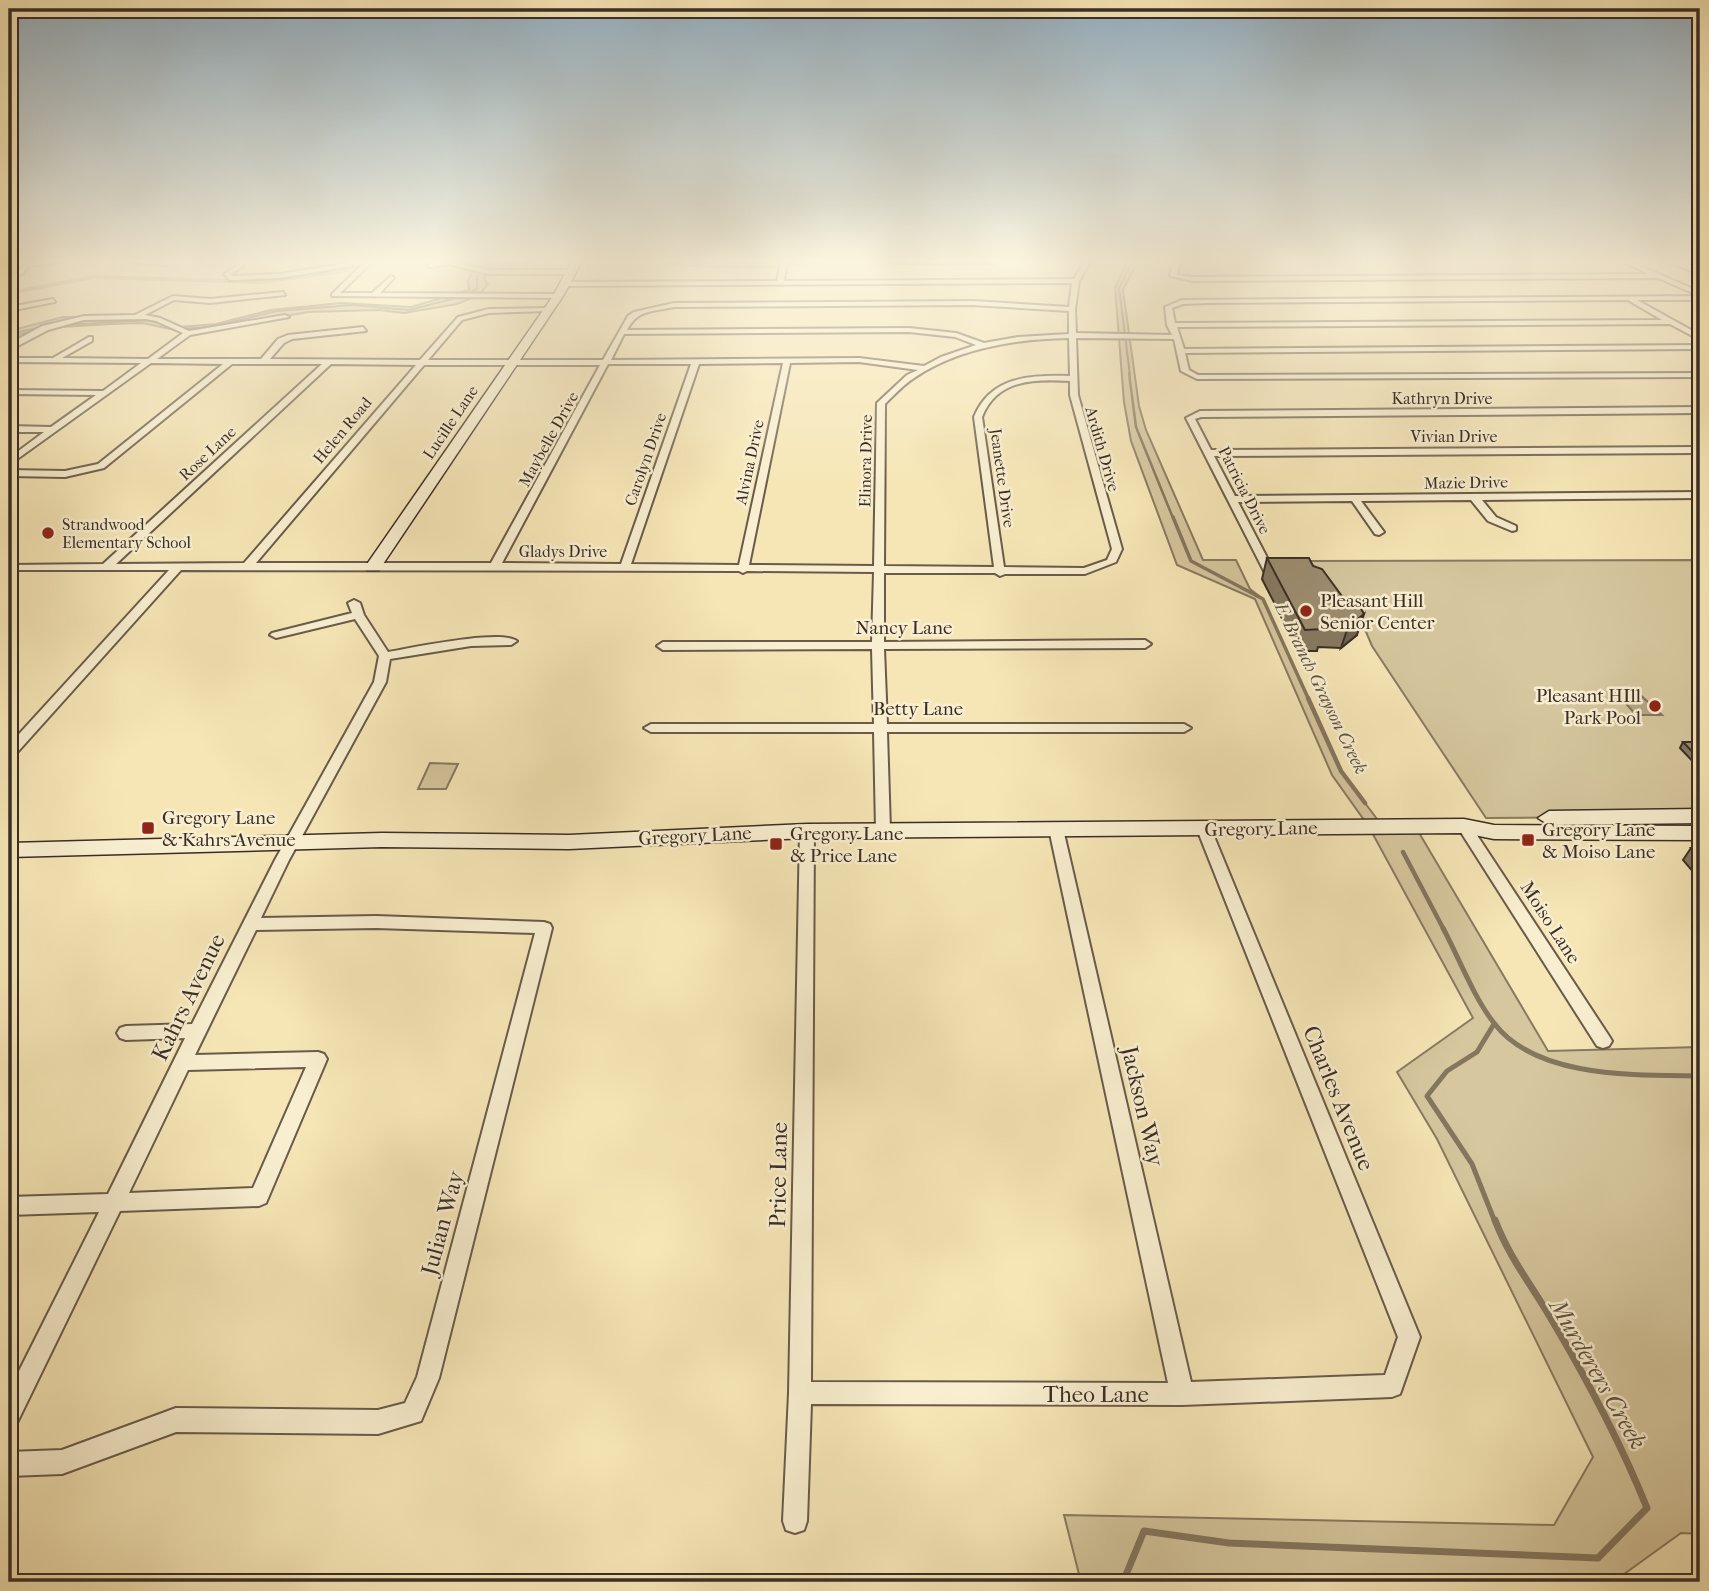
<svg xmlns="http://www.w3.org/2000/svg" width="1709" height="1591" font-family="'IM FELL French Canon',serif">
<rect width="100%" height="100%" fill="#f6e6b6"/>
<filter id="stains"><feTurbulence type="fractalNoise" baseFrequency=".00286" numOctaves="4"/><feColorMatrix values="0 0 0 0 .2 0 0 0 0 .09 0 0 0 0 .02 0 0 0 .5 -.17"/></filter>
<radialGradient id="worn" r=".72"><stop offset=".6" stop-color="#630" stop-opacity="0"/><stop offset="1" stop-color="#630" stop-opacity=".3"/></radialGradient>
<g fill="#d6c79e" stroke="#887a62" stroke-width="2">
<polygon points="504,261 532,261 488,272 484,279 488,284 479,295 457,304 404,313 379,310 308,312 188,333 143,323 111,324 45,328 9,337 9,331 63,317 151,318 180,327 216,324 271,310 341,303 411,307 469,290 468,280 473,270"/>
<path d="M 641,261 L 709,264 L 840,261 C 773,269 707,270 641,261 Z"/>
<polygon points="1128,261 1138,261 1123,290 1139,406 1146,430 1203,560 1236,560 1250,589 1263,599 1341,771 1383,827 1415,826 1548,1051 1700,1047 1700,1534 1681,1533 1613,1582 1081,1582 1064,1515 1554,1525 1593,1457 1437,1139 1397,1072 1473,1018 1369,827 1332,775 1255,599 1177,565 1131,441 1124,402 1115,287"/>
<polygon points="1700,560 1700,816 1486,818 1372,646 1361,620 1309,561"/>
<polygon points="430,763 458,764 446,789 418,789"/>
</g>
<polygon fill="#b6a785" stroke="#84765f" stroke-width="2" points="1613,689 1634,689 1662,715 1636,715"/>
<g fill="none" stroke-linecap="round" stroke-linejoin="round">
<g stroke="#84765f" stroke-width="2">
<polyline points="659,261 701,266 761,265"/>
<polyline points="796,263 812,261"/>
<polyline points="64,325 150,320 163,325"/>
<polyline points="180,329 210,327 277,311 352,305 409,310 460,297 477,289 477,276 486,269 517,261"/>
<polyline points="9,334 42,327"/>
<polyline points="1130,375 1119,288 1133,261"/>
</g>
<polyline stroke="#84765f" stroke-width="2.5" points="1129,373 1136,427 1173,518"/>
<polyline stroke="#84765f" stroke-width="3.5" points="1173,517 1191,561 1263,599 1309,700"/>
<g stroke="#84765f" stroke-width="4.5">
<polyline points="1308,698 1341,771 1365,803"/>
<polyline points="1403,852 1444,930"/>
</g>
<g stroke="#84765f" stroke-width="5">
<path d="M 1443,928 C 1459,958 1474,998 1494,1023 C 1536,1079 1637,1075 1700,1076"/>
<polyline points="1494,1024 1477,1052 1447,1071 1427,1096 1472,1164 1495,1222"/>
</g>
<path stroke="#84765f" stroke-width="7" d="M 1123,1582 L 1144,1531 L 1229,1543 L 1598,1558 L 1647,1508 C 1620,1441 1587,1379 1550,1317 C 1530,1283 1509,1257 1495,1220"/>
<polygon fill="#b6a785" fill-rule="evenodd" points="372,261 383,261 337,274 261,284 93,279 9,295 9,291 93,275 261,280 337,270"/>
<g stroke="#695b4b" stroke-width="4">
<g id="street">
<polygon points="27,261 67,261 29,266 22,274 9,280 9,276 18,272"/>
<polygon points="114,261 161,261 169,263 166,265"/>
<polygon points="359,261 373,261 340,293 372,293 391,276 394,278 380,293 558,294 561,296 558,298 332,296 332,294 363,264 281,278 230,280 224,274 241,263 243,266 231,274 232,276 281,274"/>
<polygon points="446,261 462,261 459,263 488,270 570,270 573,272 570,274 488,274 450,264 430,267 427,265"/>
<path d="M 781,261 L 787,261 L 784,281 L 1074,279 L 1085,261 L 1091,261 L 1079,281 L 1075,309 L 1076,333 L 1172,335 L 1167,325 L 1165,307 L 1182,300 L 1700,296 L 1658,278 L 1193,281 L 1170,276 L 1174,261 L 1180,261 L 1177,275 L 1193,277 L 1649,274 L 1621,261 L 1629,261 L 1700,292 L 1700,300 L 1637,300 L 1700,335 L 1700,340 L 1670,324 L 1177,327 L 1184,349 L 1700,345 L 1700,349 L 1185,353 L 1189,370 L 1198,375 L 1700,373 L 1700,377 L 1197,379 L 1181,371 L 1174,339 L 1076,338 L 1078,395 L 1122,549 L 1116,562 L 1085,574 L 1005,574 L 1000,576 L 995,573 L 884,573 L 884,642 L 1145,640 L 1151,644 L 1145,648 L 884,649 L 887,724 L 1184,724 L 1191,728 L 1184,732 L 887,732 L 890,830 L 883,835 L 876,830 L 874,732 L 651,732 L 644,728 L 651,724 L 874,724 L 872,649 L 663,650 L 657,646 L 663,642 L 872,642 L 874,572 L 747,571 L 743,573 L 739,571 L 181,570 L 14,756 L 9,757 L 9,745 L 169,570 L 13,570 L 9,569 L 9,565 L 103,564 L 322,364 L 232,364 L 104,468 L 65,477 L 9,476 L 9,470 L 65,471 L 98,464 L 223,364 L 151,363 L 9,465 L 9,458 L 44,432 L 9,432 L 9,426 L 51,427 L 96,395 L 9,394 L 9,390 L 103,391 L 141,363 L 9,362 L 9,358 L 53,358 L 89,337 L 92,337 L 92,341 L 62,358 L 148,359 L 183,333 L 156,321 L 145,319 L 84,320 L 48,330 L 12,349 L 9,349 L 9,344 L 42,326 L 84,316 L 135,315 L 173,296 L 210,299 L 283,292 L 285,295 L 210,303 L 174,300 L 145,315 L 160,318 L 189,331 L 285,315 L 289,317 L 190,335 L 157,359 L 261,359 L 278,339 L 288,335 L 363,327 L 366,331 L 292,339 L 284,343 L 270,359 L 420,360 L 458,317 L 489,309 L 547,308 L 549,311 L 489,313 L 462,320 L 428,360 L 603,360 L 628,316 L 634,312 L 674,303 L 972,301 L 1069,307 L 1072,283 L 565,286 L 562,284 L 565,282 L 777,281 ZM 1628,300 L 1662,320 L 1175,323 L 1172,308 L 1183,304 L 1207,303 ZM 972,305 L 1069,311 L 1069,334 L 1018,337 L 984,343 L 956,333 L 909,328 L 627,330 C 638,309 652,312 674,307 ZM 909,332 L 955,337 L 976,345 L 941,357 L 924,366 L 859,358 L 611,360 L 624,334 ZM 1069,338 L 1070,376 C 1030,375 991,376 974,417 L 994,567 L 884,566 L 885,404 C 894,395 903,385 914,378 C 958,348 1016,339 1069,338 ZM 859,362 L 918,370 L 907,375 L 877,403 L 874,566 L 749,565 L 790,363 ZM 783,363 L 739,565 L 631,564 L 699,364 ZM 331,364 L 416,365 L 244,563 L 116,564 ZM 608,364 L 691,364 L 621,564 L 502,563 ZM 424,365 L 600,365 L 491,563 L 256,563 ZM 1070,381 L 1070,395 L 1112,549 L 1107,560 L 1084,568 L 1004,567 L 982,417 C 997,379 1034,379 1070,381 Z"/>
<polygon points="890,261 999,261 996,263 893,263"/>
<polygon points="1678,261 1690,261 1681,263"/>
<polygon points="53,299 55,302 9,311 9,307"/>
<polygon points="1700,407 1700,413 1201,417 1195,419 1211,450 1700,447 1700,453 1214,456 1235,496 1700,492 1700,498 1482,500 1496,517 1516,526 1516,530 1512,531 1488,521 1471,500 1361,501 1384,532 1379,535 1375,534 1352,501 1238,502 1274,571 1269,574 1264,571 1186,418 1200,411"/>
<path d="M 354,600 L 360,603 L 364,615 L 388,652 C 412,648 501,629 517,641 L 511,645 L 471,646 L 390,659 L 386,682 L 289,860 L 261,918 L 376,916 L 544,922 L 550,924 L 552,928 L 439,1378 L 421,1421 L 378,1434 L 176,1432 L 62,1474 L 9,1476 L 9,1452 L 62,1450 L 176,1408 L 378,1410 L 405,1403 L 417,1377 L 535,933 L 376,928 L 256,930 L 195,1055 L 318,1052 L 324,1054 L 327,1059 L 266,1203 L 259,1206 L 120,1211 L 17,1423 L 9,1426 L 9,1391 L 99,1212 L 9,1215 L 9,1197 L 108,1194 L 185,1038 L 126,1040 L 120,1038 L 117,1033 L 120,1028 L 126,1026 L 192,1024 L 275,860 L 374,682 L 379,656 L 355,619 L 276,638 L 270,635 L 272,633 L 352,613 L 348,603 ZM 306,1067 L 253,1188 L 129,1193 L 188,1070 Z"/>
<polygon points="1464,821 1469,823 1609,1036 1612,1041 1609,1046 1603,1048 1597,1046 1457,826"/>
<polygon points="1056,824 1063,829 1191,1382 1385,1375 1398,1337 1197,829 1204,824 1211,829 1420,1337 1400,1394 1392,1397 1182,1405 811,1404 807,1521 804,1530 795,1533 786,1530 783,1521 789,1393 800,831 802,828 807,826 814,831 811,1382 1168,1383 1049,829"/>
</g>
</g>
<g stroke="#3a2d27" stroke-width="3">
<g id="secondary">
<polygon points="572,261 582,261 563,296 379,570 367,570 365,567 553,296"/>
<polygon points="1666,261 1679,261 1700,269 1700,275"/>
<polygon points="1700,809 1700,823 1549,825 1538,818 1549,811"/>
<polygon points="1464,819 1494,825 1700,826 1700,840 1494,839 1464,833 807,838 569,849 382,847 9,857 9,843 382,833 569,835 807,824"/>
</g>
</g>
<use href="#street" fill="#f9efd0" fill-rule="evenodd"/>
<use href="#secondary" fill="#f9efd0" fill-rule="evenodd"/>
</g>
<g fill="#867961" stroke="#3a2d27" stroke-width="2">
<polygon points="1267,558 1313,566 1357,635 1341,648 1318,647 1317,651 1299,651 1262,579"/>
<polygon points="1683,742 1700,742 1700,769 1680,748"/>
<polygon points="1691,848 1700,848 1700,880 1683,860"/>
</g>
<polygon fill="#6d634f" stroke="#3a2d27" stroke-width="2" points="1364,614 1357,635 1341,648 1348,627"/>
<g fill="#9c8d71" stroke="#3a2d27" stroke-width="2">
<polygon points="1267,558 1309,558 1313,566 1322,569 1350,607 1360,607 1364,614 1348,627 1321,626 1323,629 1305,630"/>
<polygon points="1683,742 1700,742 1700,760"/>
<polygon points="1691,848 1700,848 1700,859"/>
</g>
<linearGradient id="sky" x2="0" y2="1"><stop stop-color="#94afc0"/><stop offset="0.54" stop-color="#fbf4de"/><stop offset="1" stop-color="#fbf4de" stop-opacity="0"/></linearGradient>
<rect width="1709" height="484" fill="url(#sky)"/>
<g fill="#8f2418" stroke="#f9efd0" stroke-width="2.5">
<circle cx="48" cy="533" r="7"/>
<circle cx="1306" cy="611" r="7"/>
<circle cx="1655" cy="706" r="7"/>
<rect x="141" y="821" width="14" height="14" rx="3.5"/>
<rect x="1521" y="833" width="14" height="14" rx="3.5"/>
<rect x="769" y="837" width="14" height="14" rx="3.5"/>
</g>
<g text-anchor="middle" stroke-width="5" stroke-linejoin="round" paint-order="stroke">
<g font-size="16" fill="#3a2d27" stroke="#f9efd0">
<text x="1442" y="404">Kathryn Drive</text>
<text transform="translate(450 422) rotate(-56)" y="6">Lucille Lane</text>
<text transform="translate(342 430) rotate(-50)" y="6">Helen Road</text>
<text x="1454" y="442">Vivian Drive</text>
<text transform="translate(548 439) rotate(-61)" y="6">Maybelle Drive</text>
<text transform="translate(1103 449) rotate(74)" y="6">Ardith Drive</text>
<text transform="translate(207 453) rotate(-43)" y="6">Rose Lane</text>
<text transform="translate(645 459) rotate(-71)" y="6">Carolyn Drive</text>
<text transform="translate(865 461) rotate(-89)" y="6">Elinora Drive</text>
<text transform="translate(749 462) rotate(-78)" y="6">Alvina Drive</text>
<text transform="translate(1003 478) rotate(82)" y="6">Jeanette Drive</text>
<text transform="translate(1466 482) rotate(-1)" y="6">Mazie Drive</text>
<text transform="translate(1245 490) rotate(63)" y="6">Patricia Drive</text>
<text x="563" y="557">Gladys Drive</text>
</g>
<g font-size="16" fill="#3a2d27" stroke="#f9efd0" text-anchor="start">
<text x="62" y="530">Strandwood<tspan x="62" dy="18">Elementary School</tspan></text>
</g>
<g font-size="18" font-style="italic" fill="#5f5243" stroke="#f9efd0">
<text transform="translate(1321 688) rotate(64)" y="6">E. Branch Grayson Creek</text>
</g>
<g font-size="19" fill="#3a2d27" stroke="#f9efd0" text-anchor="start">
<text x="1320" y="607">Pleasant Hill<tspan x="1320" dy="22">Senior Center</tspan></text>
<text x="1641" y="702" text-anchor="end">Pleasant HIll<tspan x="1641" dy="22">Park Pool</tspan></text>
<text x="162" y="824">Gregory Lane<tspan x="162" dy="22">&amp; Kahrs Avenue</tspan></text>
<text x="1542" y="836">Gregory Lane<tspan x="1542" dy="22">&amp; Moiso Lane</tspan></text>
<text x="790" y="840">Gregory Lane<tspan x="790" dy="22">&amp; Price Lane</tspan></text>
</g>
<g font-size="19" fill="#3a2d27" stroke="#f9efd0">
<text x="904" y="634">Nancy Lane</text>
<text x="918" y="715">Betty Lane</text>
<text transform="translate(1261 828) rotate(-1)" y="7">Gregory Lane</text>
<text transform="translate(695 835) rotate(-3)" y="7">Gregory Lane</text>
<text transform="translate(1551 922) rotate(57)" y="7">Moiso Lane</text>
</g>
<g font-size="23" fill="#3a2d27" stroke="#f9efd0">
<text transform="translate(188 997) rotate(-64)" y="8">Kahrs Avenue</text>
<text transform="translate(1339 1098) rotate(68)" y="8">Charles Avenue</text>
<text transform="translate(1143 1106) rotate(77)" y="8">Jackson Way</text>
<text transform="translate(778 1175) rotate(-89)" y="8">Price Lane</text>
<text transform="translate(442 1223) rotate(-75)" y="8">Julian Way</text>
<text x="1096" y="1402">Theo Lane</text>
</g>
<g font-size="24" font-style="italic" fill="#5f5243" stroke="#f9efd0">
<text transform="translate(1598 1374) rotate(60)" y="8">Murderers Creek</text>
</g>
</g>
<rect width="1709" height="1591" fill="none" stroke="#f6e6b6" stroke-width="35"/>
<rect x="10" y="10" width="1688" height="1570" fill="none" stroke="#3a2d27" stroke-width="3.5"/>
<rect x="18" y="18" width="1674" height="1556" fill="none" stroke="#3a2d27" stroke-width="2"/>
<rect width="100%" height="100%" filter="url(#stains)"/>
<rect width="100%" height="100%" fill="url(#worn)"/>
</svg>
